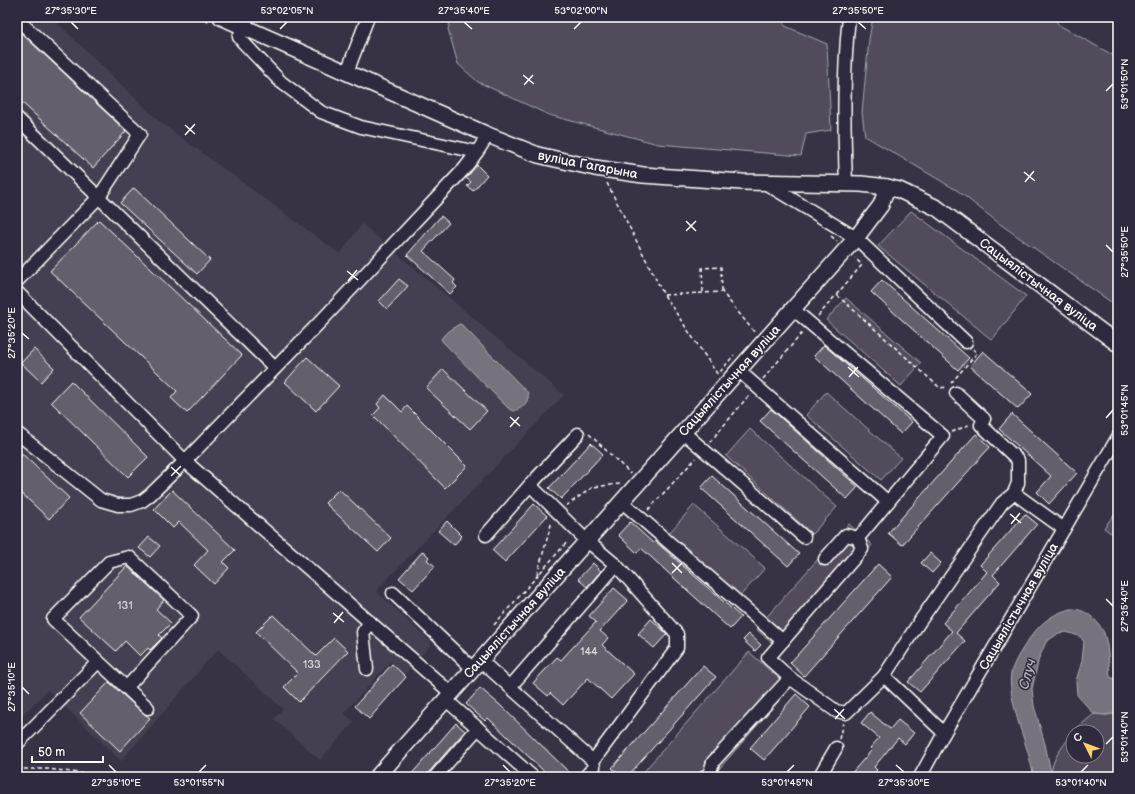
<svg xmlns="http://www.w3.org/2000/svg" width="1135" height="794" font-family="'Balsamiq Sans',sans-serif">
<rect width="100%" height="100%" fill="#373345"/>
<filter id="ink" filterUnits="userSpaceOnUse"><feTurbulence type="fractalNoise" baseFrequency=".025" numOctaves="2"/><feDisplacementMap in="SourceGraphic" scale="8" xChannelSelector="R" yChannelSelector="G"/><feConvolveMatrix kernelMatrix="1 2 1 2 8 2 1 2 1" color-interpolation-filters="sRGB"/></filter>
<g filter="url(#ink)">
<polygon fill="#444051" points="17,17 51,17 160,122 340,254 362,224 564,395 376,591 432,643 405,674 390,662 344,713 354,722 320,760 274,719 283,709 218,649 121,761 48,690 17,720"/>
<g fill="#514c5c" stroke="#a8a6ae">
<polygon points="452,17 781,17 785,26 827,44 831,130 806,134 801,156 658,144 549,115 478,82 458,64 448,29"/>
<polygon points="873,17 1053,17 1059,25 1118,58 1118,307 1000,224 958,191 865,136 862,112 869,39"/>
<polygon points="911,211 1026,296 992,340 878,246"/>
<polygon points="846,298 921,363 901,386 826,320"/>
<polygon points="826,392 901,458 881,480 806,415"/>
<polygon points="750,429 837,507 812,534 726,456"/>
<polygon points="694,505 765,568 733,604 662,541"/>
<polygon points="1118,509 1118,538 1104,528"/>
<polygon points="849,524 872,545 780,650 756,629"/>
<polygon points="749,652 790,688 712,777 639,777"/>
<path d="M 1118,713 L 1118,777 L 1052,777 C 1049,761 1064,745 1073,733 L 1073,756 L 1097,756 L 1097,732 L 1074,732 L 1077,728 L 1094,714 L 1106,715 Z"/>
</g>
<g fill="#76737f" stroke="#adabb2">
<path d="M 459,324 L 462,325 L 528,393 C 530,402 521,410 513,411 L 508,408 L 443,342 L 441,339 L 444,335 Z"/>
<path d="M 1070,609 C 1085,608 1098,620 1104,633 C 1108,644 1109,665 1110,677 L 1118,680 L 1118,713 L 1106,715 L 1094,714 L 1077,695 L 1076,681 L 1082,661 L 1084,642 L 1081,637 L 1073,634 L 1066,632 L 1056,635 L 1046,642 L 1039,658 L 1032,689 L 1034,706 L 1045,744 L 1052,777 L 1034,777 C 1032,770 1031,763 1029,756 C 1023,735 1005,689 1012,669 C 1016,658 1023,648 1029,639 C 1040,624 1051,614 1070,609 Z"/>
</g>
<g fill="#635f6d" stroke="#fff">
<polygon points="17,29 126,131 93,168 17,98"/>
<polygon points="477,165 487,175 473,191 467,186 471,182 466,178"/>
<polygon points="134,188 210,260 197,274 120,203"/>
<polygon points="441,216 449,223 423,251 455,280 453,283 457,287 450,294 407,255"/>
<polygon points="99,220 242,355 187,413 171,398 177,391 50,271"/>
<polygon points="399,279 408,286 387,309 379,301"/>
<polygon points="882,280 969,358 958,370 871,292"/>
<polygon points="824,345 912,422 901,434 814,356"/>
<polygon points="34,349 54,368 41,382 21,363"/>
<polygon points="983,351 1032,394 1018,409 970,366"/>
<polygon points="307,357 339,386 316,411 285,382"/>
<polygon points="443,369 487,411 470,429 426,388"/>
<polygon points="71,381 148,457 128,477 51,402"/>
<polygon points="385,395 402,412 407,406 467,466 445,488 373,415 380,408 377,404"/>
<polygon points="771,409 858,487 847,499 760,421"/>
<polygon points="1012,414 1077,473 1049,504 1037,492 1051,476 999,429"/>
<polygon points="976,434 990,447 902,545 888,533"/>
<polygon points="591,443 603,454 561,499 549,488"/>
<polygon points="17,449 69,498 49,519 17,489"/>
<polygon points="712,476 799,554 788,566 701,488"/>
<polygon points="339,489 391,538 378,552 325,503"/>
<polygon points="172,490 235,550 223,562 229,568 214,584 194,565 208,550 179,522 173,528 154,509"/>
<polygon points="534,504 547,516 505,562 492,550"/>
<polygon points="1025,514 1037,524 993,575 1000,582 956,633 965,641 920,692 908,682 952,631 943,623 987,572 980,565"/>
<polygon points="447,521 462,536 454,545 438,531"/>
<polygon points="630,522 653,543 655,541 741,617 730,629 641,548 637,553 618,535"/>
<polygon points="149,537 160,546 150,557 139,548"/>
<polygon points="423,551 429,557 427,560 435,566 413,590 399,578"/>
<polygon points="930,553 941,563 932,573 921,563"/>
<polygon points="593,563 601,571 587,587 578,579"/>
<polygon points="878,564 892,577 804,676 790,663"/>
<polygon points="127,566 164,600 156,609 171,623 159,635 162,638 150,650 148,648 140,656 125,641 116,651 79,617"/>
<polygon points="614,588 628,600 600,631 608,638 602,645 634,674 611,699 588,678 563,705 550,693 548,696 533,683 557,657 561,660 596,622 589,616"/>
<polygon points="273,615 316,656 334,638 348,651 299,702 284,687 298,673 256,632"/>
<polygon points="651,619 667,634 654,648 638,634"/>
<polygon points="749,634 761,645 755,651 743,640"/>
<polygon points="392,664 406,677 369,719 355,706"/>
<polygon points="703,666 716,677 627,777 622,777 612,768"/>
<polygon points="109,682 143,713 150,718 120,751 80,713"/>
<polygon points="480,688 500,705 574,777 550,777 488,718 485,721 466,704"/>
<polygon points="796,694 810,707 764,760 750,748"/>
<polygon points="870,712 890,729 898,720 914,733 905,744 898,738 874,767 877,770 871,777 848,777 872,750 870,748 879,738 861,723"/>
<polygon points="456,723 465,731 429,772 428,777 409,777"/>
</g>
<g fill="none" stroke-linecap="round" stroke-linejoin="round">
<g stroke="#fff" stroke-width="15">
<g id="minor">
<polyline points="248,17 239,37 242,41 281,82 321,112 361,127 477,152"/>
<polyline points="17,19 140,134 99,197 17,281"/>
<polyline points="347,72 368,17"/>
<polyline points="17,118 275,368"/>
<polyline points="765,183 856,238 966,342"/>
<path d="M 846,184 C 844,128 843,72 849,17"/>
<polyline points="17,292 185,461 451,693"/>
<polyline points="738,370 888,502"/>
<polyline points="956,393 984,419 981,425 1018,460 1018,483 1014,493"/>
<polyline points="683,432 804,537"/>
<polyline points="17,433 101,500 118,505 131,505 142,501 150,495 185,461 322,320 465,168 477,152 488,135"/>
<polyline points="578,434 530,485 586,540 616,565 510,687 593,761 594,767 585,777"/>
<polyline points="621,501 783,641"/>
<polyline points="486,535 530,485"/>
<polyline points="825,559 846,535 858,538"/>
<polyline points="393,593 472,668"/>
<polyline points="480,660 510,687"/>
<polyline points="367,669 363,632 370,622"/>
<polyline points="884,676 944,733"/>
<polyline points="790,678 768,658 862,549 858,538 943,436 793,309"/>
<polyline points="126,688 192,616 129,557 109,562 53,619 148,708"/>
<polyline points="445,699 533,777"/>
<polyline points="17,744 98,662"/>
<polyline points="593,761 677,648 677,634 616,565"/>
<polyline points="383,770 391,777"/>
<polyline points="435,777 478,728"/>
<polyline points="705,777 710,772 713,762 790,678 836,711 846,713 884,676 920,621 1002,503 1014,493 1064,529"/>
<polyline points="819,777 836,748"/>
<polyline points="920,777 944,733 1118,437"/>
</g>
</g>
<g stroke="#fff" stroke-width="18">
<g id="major">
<polyline points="221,17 488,135 538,155 595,168 643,175 742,182 861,184 887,187 899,190 937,208 1118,344"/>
<polyline points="377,777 856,238 881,205 887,187"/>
</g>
</g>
<g stroke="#fff" stroke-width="1.5" stroke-dasharray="4 3" stroke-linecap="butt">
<polyline points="198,17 211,22"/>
<polyline points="607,183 664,295 718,375"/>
<polyline points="831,236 837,241"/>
<polyline points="703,292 702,268 721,267 722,292"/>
<polyline points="664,295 722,292 755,333"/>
<polyline points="837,295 940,388 947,387"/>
<polyline points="818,316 862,265 855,258"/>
<polyline points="720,372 734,355"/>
<polyline points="763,379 803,332"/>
<polyline points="951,383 977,353 973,349"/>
<polyline points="952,432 971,424"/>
<polyline points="589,434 630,473 629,474"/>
<polyline points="710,442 750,394"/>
<polyline points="566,506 593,487 620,484"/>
<polyline points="648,510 696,458"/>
<polyline points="537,575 552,521"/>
<polyline points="494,625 568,541"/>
<polyline points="839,739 843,723"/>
<polyline points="17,769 49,769 107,777"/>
</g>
<use href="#minor" stroke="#2f2a3d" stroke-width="12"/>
<use href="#major" stroke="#2f2a3d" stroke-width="15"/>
</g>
</g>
<path fill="none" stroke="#fff" stroke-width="1.5" d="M 71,22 L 78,29M 464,22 L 472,29M 858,22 L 866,29M 280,29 L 287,22M 574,29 L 581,22M 523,75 L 534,84M 524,85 L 533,75M 1106,91 L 1113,84M 185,125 L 195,134M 185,135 L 195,124M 1024,172 L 1035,181M 1025,182 L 1034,171M 686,221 L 696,231M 686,231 L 696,221M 1106,245 L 1113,252M 347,271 L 358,280M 348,281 L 357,270M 22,333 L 29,339M 848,367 L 859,377M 849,377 L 858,367M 510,417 L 520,426M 1106,418 L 1113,410M 510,427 L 519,417M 171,467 L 181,476M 171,476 L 181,466M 1010,514 L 1021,523M 1011,524 L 1020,513M 672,563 L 682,573M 672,573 L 682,563M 1106,599 L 1113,606M 333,613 L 344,622M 334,623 L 343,612M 22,687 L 29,694M 834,709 L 845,719M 835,719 L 844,709M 1106,744 L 1113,737M 109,765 L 116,772M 503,765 L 510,772M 896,765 L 904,772M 199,772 L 206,765M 787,772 L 794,765M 1081,772 L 1088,765"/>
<g text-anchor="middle" stroke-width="3" stroke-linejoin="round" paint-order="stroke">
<g font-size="11" fill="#d8d7da">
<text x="125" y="609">131</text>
<text x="589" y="655">144</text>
<text x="312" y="668">133</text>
</g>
<g font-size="13" fill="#fff" stroke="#2f2a3d">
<text transform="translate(588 164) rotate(11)" y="5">вуліца Гагарына</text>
<text transform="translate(1039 284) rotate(37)" y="5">Сацыялістычная вуліца</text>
<text transform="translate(729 380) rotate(-48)" y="5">Сацыялістычная вуліца</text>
<text transform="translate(1018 606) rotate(-60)" y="5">Сацыялістычная вуліца</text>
<text transform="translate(514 622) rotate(-48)" y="5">Сацыялістычная вуліца</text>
</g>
<g font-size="14" font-style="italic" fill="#b4b2b9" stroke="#2f2a3d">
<text transform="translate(1027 674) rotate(-75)" y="5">Случ</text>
</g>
</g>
<rect width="1135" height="794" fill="none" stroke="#2f2a3d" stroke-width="44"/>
<g transform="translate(1085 744) rotate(312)"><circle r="19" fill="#2f2a3d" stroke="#827f8b"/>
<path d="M0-3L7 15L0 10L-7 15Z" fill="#ffd166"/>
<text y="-6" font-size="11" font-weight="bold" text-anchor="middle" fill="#ffffff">С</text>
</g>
<path d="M32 756v6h71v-6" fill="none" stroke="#ffffff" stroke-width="2"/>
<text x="38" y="756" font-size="12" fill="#ffffff" stroke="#2f2a3d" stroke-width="3" paint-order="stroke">50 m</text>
<rect x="22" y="22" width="1091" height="750" fill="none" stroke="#fff" stroke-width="1.5"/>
<g font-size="10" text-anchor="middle" fill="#fff">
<text x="71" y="14">27°35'30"E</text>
<text x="287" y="14">53°02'05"N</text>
<text x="464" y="14">27°35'40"E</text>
<text x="581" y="14">53°02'00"N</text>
<text x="858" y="14">27°35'50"E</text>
<text transform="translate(1124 84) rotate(-90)" y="4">53°01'50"N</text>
<text transform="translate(1124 252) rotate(-90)" y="4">27°35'50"E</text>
<text transform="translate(11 333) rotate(-90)" y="4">27°35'20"E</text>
<text transform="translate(1124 410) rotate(-90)" y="4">53°01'45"N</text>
<text transform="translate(1124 606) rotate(-90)" y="4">27°35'40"E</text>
<text transform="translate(11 687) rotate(-90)" y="4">27°35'10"E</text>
<text transform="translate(1124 737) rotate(-90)" y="4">53°01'40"N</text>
<text x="116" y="786">27°35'10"E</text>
<text x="199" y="786">53°01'55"N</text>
<text x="510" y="786">27°35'20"E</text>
<text x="787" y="786">53°01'45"N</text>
<text x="904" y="786">27°35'30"E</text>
<text x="1081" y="786">53°01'40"N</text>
</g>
</svg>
